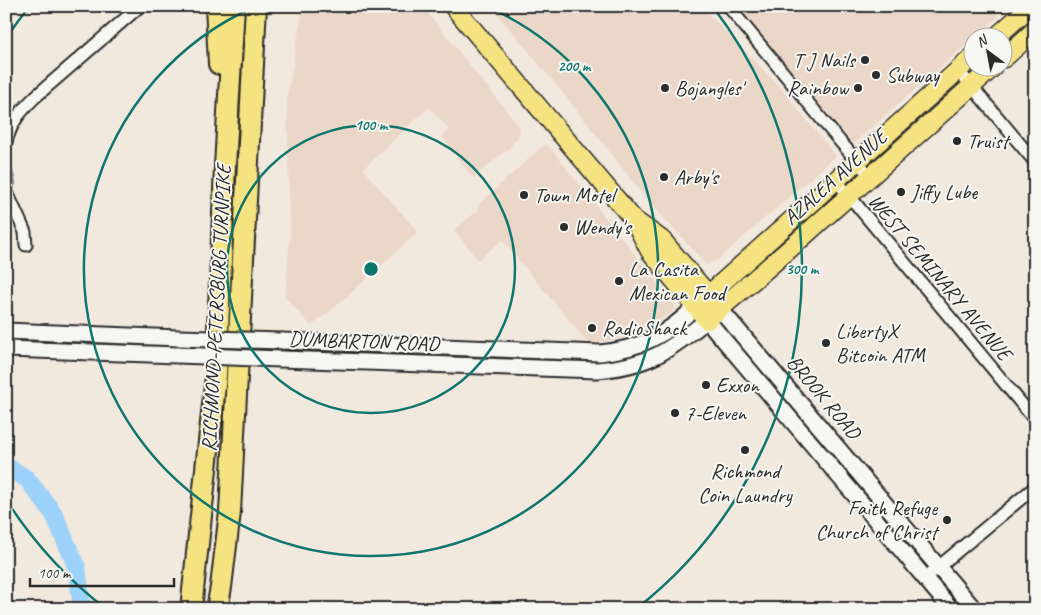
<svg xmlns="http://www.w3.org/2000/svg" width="1041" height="615" font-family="Caveat,sans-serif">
<rect width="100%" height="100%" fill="#f1e8de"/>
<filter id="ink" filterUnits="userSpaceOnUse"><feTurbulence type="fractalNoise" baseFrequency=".02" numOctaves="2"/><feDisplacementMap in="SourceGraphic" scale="10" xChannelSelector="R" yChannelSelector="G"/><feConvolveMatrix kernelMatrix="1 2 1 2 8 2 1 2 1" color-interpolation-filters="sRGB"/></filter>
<g filter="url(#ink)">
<g fill="#ebd7c7">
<polygon points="303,6 422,6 518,125 520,134 509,148 473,178 442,137 449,129 429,107 363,169 418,232 335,307 311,326 285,297 290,236 287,99"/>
<polygon points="491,6 701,6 779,86 836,156 716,261 706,264 644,196 584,119"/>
<polygon points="738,6 991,6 999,16 853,144"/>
<polygon points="548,145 675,305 672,312 640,334 589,344 502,240 478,260 454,230 479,210 478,205 543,146"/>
</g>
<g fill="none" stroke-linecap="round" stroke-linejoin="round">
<polyline stroke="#9cd1fa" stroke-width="18" points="6,466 27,479 54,514 77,568 82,609"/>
<g stroke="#2b2b2b" stroke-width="15">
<g id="street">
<polyline points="728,6 838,139 870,176"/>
<polyline points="958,70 1035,162"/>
<path d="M 6,142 C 12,121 20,112 35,97 L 140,6"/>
<polyline points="6,174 8,183 6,185"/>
<polyline points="836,180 1035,420"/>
<polyline points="6,190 25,232 26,245"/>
<polyline points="925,578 1035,487"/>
</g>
</g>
<g stroke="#2b2b2b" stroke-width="19">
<g id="secondary">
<polyline points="720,309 974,609"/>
<polyline points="6,331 179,338"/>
<path d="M 282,341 L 600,353 C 640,349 667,335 696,306"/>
<polyline points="6,349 178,355"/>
<path d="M 281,359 L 597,370 C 648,366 669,351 707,320 L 951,609"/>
</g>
</g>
<g stroke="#2b2b2b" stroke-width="21">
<g id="primary">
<polyline points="453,6 634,220 650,251 707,320 786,252 992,68"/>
<polyline points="995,38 1031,6"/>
<polyline points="1004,58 1035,30"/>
<polyline points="637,222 662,240 715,303"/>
<polyline points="696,306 974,56"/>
</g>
</g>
<g stroke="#2b2b2b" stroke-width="24">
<g id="highway">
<polyline points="216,6 219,64"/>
<polyline points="191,609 216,376 225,167 234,6"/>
<polyline points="217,609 221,587 230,512 256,6"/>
</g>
</g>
<use href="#street" stroke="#f6f6f2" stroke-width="11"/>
<use href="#secondary" stroke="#f6f6f2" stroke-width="15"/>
<use href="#primary" stroke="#f5e382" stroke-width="18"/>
<use href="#highway" stroke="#f5e382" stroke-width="20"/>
<g stroke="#2b2b2b" stroke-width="19" stroke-linecap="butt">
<g id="secondary-bridge">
<polyline points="179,338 282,341"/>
<polyline points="178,355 281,359"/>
</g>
</g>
<use href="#secondary-bridge" stroke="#f6f6f2" stroke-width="15"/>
</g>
</g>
<g fill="none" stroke="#0f766e" stroke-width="2.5">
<circle cx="371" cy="269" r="144"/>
<path d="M488 7A287 287 0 1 1 254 7"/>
<path d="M106 609A431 431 0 0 1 7 501M7 37A431 431 0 0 1 29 7M713 7A431 431 0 0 1 636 609"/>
</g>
<g fill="#2b2b2b" stroke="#f6f6f2" stroke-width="2">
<circle cx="865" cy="60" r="5"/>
<circle cx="876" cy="75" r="5"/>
<circle cx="665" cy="88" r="5"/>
<circle cx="858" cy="88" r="5"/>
<circle cx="957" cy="141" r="5"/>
<circle cx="664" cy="177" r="5"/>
<circle cx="901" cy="192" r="5"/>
<circle cx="524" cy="195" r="5"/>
<circle cx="564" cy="227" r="5"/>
<circle cx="619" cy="281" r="5"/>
<circle cx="592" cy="328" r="5"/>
<circle cx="826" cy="343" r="5"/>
<circle cx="706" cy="385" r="5"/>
<circle cx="675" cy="413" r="5"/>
<circle cx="745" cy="450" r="5"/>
<circle cx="947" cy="520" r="5"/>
</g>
<g text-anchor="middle" stroke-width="4" stroke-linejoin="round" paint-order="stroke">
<g font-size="21" fill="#2b2b2b" stroke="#f6f6f2" text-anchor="start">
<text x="855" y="67" text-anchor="end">T J Nails</text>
<text x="886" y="82">Subway</text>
<text x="675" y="95">Bojangles'</text>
<text x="848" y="95" text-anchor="end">Rainbow</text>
<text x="967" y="148">Truist</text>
<text x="674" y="184">Arby's</text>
<text x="911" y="199">Jiffy Lube</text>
<text x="534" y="202">Town Motel</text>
<text x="574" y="234">Wendy's</text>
<text x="629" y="276">La Casita<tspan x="629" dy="24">Mexican Food</tspan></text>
<text x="602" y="335">RadioShack</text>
<text x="836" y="338">LibertyX<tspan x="836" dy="24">Bitcoin ATM</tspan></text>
<text x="716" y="392">Exxon</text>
<text x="685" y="420">7-Eleven</text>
<text x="745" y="478" text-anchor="middle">Richmond<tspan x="745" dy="24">Coin Laundry</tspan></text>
<text x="937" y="515" text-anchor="end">Faith Refuge<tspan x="937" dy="24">Church of Christ</tspan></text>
</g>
<g font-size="21" fill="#2b2b2b" stroke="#f6f6f2">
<text transform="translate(835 177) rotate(-42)" y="7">AZALEA AVENUE</text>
<text transform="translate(940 277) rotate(50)" y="7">WEST SEMINARY AVENUE</text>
<text transform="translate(216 308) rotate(-87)" y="7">RICHMOND-PETERSBURG TURNPIKE</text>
<text transform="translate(364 341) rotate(2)" y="7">DUMBARTON ROAD</text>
<text transform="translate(824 397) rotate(50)" y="7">BROOK ROAD</text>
</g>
</g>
<circle cx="371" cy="269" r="8" fill="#0f766e" stroke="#f6f6f2" stroke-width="2.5"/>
<g font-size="15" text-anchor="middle" font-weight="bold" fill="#0f766e" stroke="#f6f6f2" stroke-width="4" stroke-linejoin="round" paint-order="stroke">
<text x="574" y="71">200 m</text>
<text x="371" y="130">100 m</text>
<text x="802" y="274">300 m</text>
</g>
<rect width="1041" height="615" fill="none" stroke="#f6f6f2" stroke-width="25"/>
<rect x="12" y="12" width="1016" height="590" fill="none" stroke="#2b2b2b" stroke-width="2" filter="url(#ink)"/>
<g transform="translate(988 52) rotate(328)"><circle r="24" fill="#f6f6f2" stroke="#a5a5a2"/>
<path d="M0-4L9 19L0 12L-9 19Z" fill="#2b2b2b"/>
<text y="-8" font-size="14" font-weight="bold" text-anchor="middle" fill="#2b2b2b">N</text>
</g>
<path d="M30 578v8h144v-8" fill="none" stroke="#2b2b2b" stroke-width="2.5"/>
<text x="38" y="578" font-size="15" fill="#2b2b2b" stroke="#f6f6f2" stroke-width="4" paint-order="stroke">100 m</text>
</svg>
